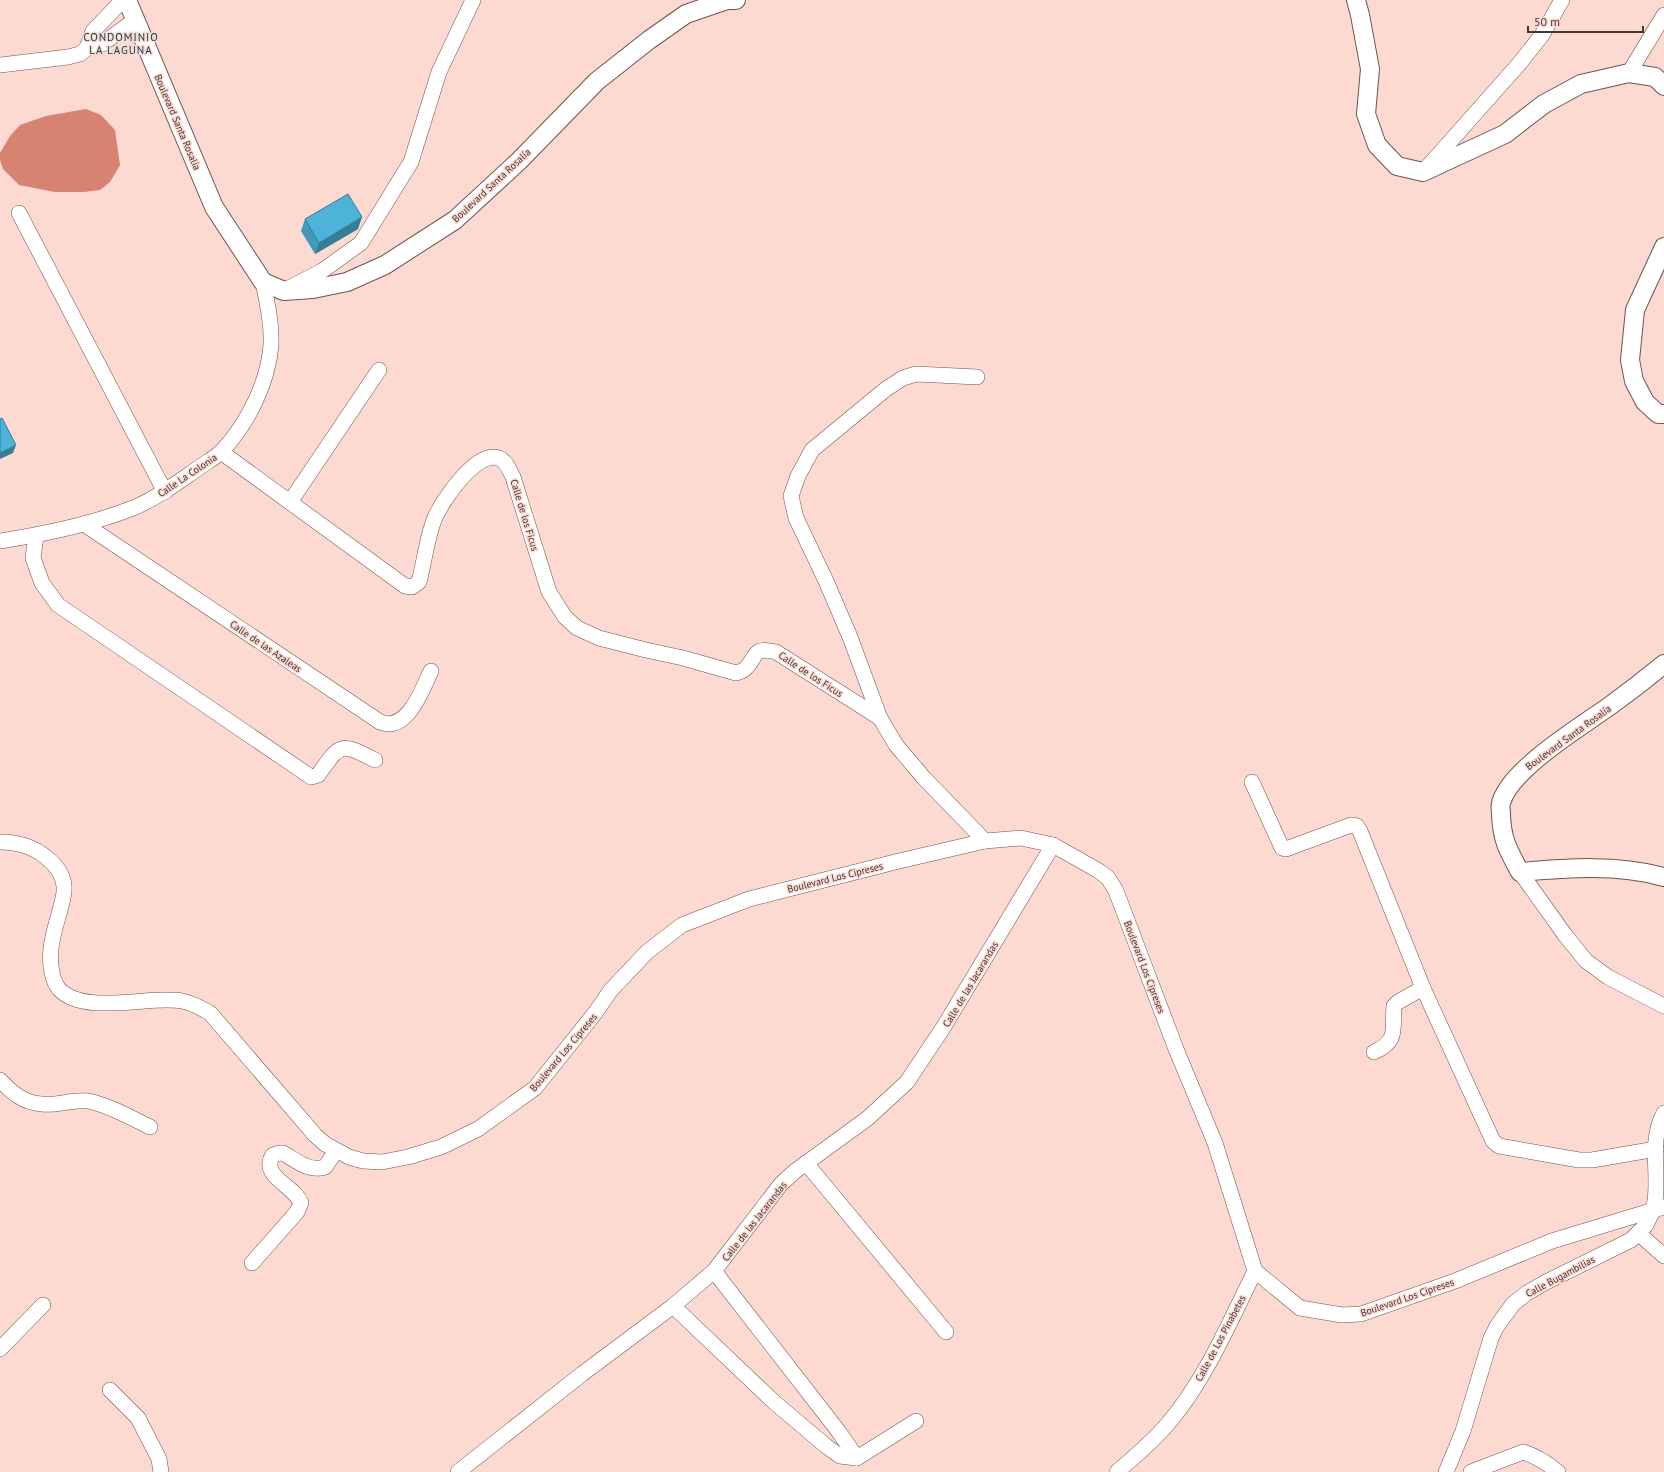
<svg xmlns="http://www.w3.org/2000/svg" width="1664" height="1472" font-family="'PT Sans',sans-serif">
<rect width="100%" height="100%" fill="#fcdad2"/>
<polygon fill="#d68371" points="86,109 101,115 115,130 120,165 110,182 100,190 84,192 55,192 19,185 3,169 0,160 0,153 10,136 20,125 46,116"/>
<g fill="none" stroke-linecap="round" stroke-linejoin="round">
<g stroke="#6f534d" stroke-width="16">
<g id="minor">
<polyline points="87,48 93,31 123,0"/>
<polyline points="0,65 68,57 80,54 87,48 102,44 135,20"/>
<polyline points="1629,73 1664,15"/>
<polyline points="1424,171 1519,64 1542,35 1562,0"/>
<polyline points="19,213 165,492"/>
<polyline points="287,289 322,271 361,243 411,162 439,72 473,0"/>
<polyline points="977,377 916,374 903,378 886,389 812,450 798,476 791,496 796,518 826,581 850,637 880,718 896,745 923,777 985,841"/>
<path d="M 221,452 L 405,586 L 412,587 L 419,582 C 424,563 427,538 434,520 C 441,502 476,450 499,458 C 506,461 510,471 513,477 L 549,592 L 565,617 L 577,628 L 599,638 L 646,650 L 683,658 L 736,673 C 739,672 743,671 745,669 C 758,657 751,646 776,652 L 880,718"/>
<polyline points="290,502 379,370"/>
<path d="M 84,524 L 380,722 C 407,733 422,690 431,671"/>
<path d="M 36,536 L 33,558 L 42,583 L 58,605 L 311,777 L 318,775 C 341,743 340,742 375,760"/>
<path d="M 0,541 C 45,534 90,525 133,508 C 157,498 178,482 200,467 C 207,462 216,457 222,451 C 248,423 268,383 271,345 C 272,324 267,302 263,282"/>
<polyline points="1252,782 1282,848 1286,849 1351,825 1357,826 1360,831 1423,988 1493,1141 1499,1146 1579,1160 1592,1160 1656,1149"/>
<path d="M 0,842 C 18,842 33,846 47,858 C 56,865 63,875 64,886 C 65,894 62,902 60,910 C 55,929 47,951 52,972 C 53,978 55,984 59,989 C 84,1016 150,995 182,1001 C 193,1003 201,1008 210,1013 L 315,1135 L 325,1144 L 349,1157 L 363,1161 L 382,1162 L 408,1157 L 441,1147 L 478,1129 L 535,1088 L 595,1013 L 611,990 L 647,952 L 682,925 L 749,899 L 899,861 L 985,841 L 1021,838 L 1053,845 L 1099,871 L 1108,878 L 1116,891 L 1176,1049 L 1215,1143 L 1255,1271 L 1300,1308 L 1342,1315 L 1361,1314 L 1455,1281 L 1552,1241 L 1664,1207"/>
<polyline points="1520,872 1565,935 1586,961 1608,977 1664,1006"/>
<path d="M 1374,1052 C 1399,1041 1392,1029 1394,1006 L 1398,1002 L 1423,988"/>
<path d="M 0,1080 C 12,1093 24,1103 42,1104 C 57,1106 72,1099 88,1101 C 109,1105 131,1118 150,1127"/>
<polyline points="806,1163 946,1332"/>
<polyline points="1638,1233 1664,1256"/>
<path d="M 252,1263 L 297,1212 L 301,1203 C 295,1186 259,1176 273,1155 L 280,1153 L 283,1153 C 297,1161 309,1172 325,1167 L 336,1151"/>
<polyline points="714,1271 839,1432 857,1458"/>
<polyline points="673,1306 774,1402 826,1446 840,1456 857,1458 916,1421"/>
<polyline points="0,1349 43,1305"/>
<polyline points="110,1390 138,1418 159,1459 161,1472"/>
<polyline points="458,1472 582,1374 673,1306 714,1271 781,1184 794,1172 868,1118 907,1082 943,1028 1053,845"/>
<path d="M 1117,1472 C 1134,1457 1151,1443 1166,1426 C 1205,1381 1229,1323 1255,1271"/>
<path d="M 1446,1472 L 1463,1431 L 1491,1338 L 1497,1326 L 1513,1304 L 1527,1293 L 1546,1282 L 1631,1240 L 1646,1225 L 1653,1210 L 1655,1201 C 1659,1172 1649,1140 1664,1113"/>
<path d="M 1471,1472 L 1523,1452 C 1536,1456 1547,1463 1558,1472"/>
</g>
</g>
<g stroke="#6f534d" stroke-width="20">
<g id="tertiary">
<polyline points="127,0 214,207 263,282 284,291 313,289 347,282 385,265 455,220 519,161 597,81 649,40 686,14 727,0 736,0"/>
<polyline points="1356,0 1360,15 1370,69 1366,114 1377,145 1397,166 1423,172 1453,158 1505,134 1544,104 1581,84 1629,73 1655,77 1664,86"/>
<polyline points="1664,247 1635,310 1630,360 1634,381 1645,402 1658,414 1664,414"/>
<path d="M 1664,664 C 1647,678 1629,692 1611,705 C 1582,726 1510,769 1501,803 C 1500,806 1501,811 1501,815 C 1502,840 1508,850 1520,872 C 1567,868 1617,864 1664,877"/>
</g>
</g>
<use href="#minor" stroke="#fff" stroke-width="15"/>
<use href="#tertiary" stroke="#fff" stroke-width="18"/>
</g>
<polygon fill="#429aba" points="305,219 358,229 315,254 301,231"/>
<g fill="#367d97">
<polygon points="362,217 358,229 315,254 319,243"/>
<polygon points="16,445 13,453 0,459 0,453"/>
</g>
<g fill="#4db3d8" stroke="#367d97">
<polygon points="348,194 362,217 319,243 305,219"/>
<polygon points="2,418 16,445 0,453 0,419"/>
</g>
<g text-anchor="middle" stroke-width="3" stroke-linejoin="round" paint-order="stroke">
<g font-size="10" fill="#433633" stroke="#fcdad2">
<text transform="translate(178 122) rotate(67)" y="4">Boulevard Santa Rosalía</text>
<text transform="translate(491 185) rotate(-43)" y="4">Boulevard Santa Rosalía</text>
<text transform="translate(187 475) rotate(-34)" y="4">Calle La Colonia</text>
<text transform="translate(525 515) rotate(73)" y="4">Calle de los Ficus</text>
<text transform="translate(266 646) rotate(34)" y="4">Calle de las Azaleas</text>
<text transform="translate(811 674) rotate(33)" y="4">Calle de los Ficus</text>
<text transform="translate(1568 737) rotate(-36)" y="4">Boulevard Santa Rosalía</text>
<text transform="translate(835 877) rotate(-14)" y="4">Boulevard Los Cipreses</text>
<text transform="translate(1145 967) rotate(69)" y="4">Boulevard Los Cipreses</text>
<text transform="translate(970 984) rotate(-59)" y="4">Calle de las Jacarandas</text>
<text transform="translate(563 1052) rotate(-50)" y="4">Boulevard Los Cipreses</text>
<text transform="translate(754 1221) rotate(-52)" y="4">Calle de las Jacarandas</text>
<text transform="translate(1560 1276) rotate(-28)" y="4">Calle Bugambilias</text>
<text transform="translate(1407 1297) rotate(-19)" y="4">Boulevard Los Cipreses</text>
<text transform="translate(1220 1338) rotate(-62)" y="4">Calle de Los Pinabetes</text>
</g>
<g font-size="11" letter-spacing="1" fill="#0c4152" stroke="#fcdad2">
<text x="121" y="41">CONDOMINIO<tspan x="121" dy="13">LA LAGUNA</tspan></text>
</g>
</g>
<path d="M1528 26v6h115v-6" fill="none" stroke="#433633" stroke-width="2"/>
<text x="1534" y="26" font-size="12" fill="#433633" stroke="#fcdad2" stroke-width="3" paint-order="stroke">50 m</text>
</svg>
